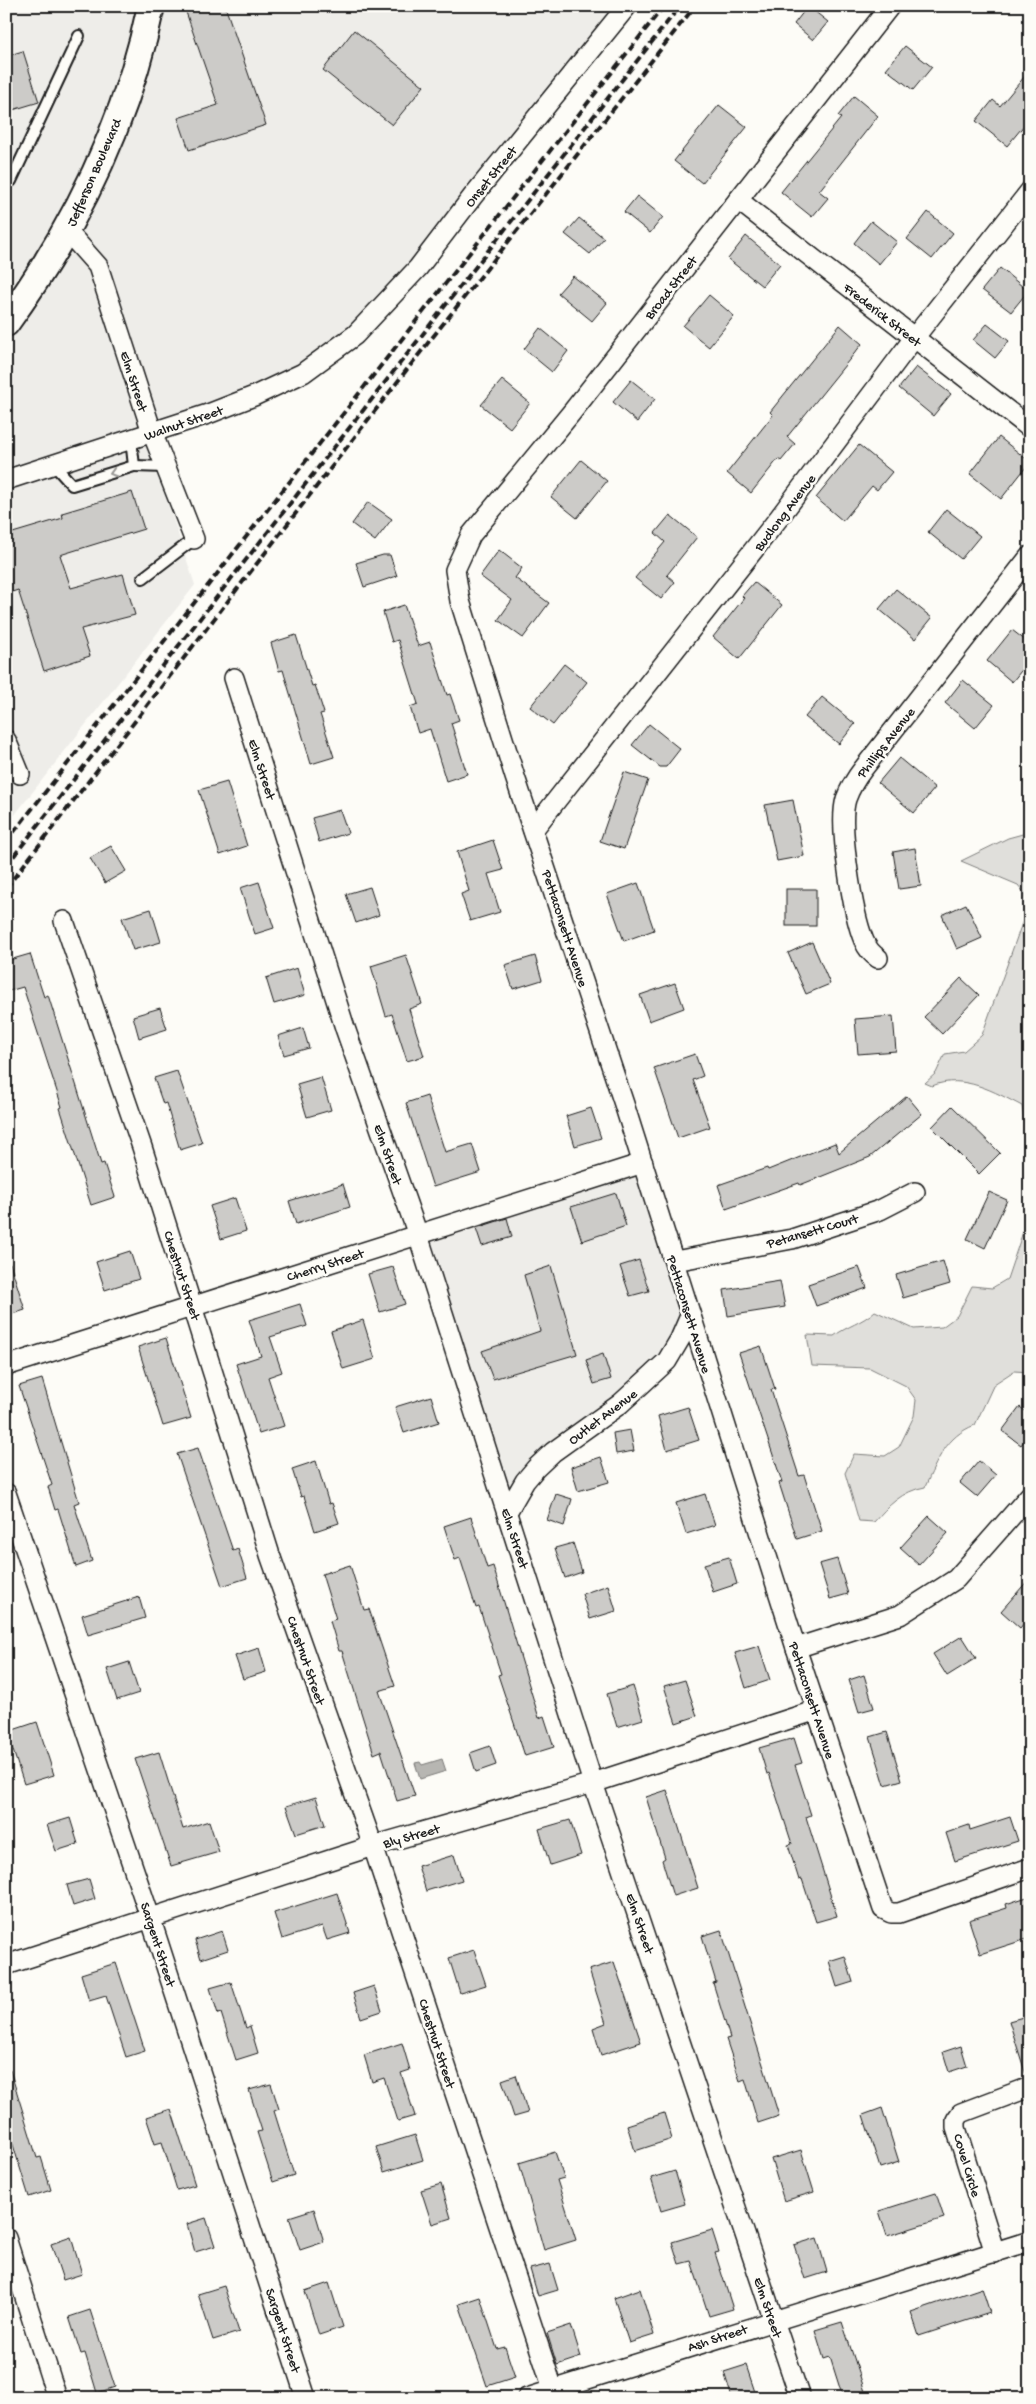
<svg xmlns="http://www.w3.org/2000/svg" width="1036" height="2404" font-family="'Gochi Hand',sans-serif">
<rect width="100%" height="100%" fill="#fdfcf7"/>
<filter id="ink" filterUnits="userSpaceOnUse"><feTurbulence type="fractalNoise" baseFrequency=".02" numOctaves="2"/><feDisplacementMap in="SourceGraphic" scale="10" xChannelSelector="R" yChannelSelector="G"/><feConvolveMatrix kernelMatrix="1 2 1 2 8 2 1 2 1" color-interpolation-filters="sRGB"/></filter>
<g filter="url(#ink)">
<g fill="#eeede9">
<polygon points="6,6 626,6 349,339 148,443 195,585 6,826"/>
<polygon points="641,1162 677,1262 682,1333 510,1503 420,1235"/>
</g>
<g fill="#e0dfdb" stroke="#7e7e7c">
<path d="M 1030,832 L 1030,1137 L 1026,1133 L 1022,1106 C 995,1092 963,1073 932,1086 L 925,1083 L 936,1073 L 945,1054 L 964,1051 L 982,1035 L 1026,912 L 1025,894 L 1018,885 L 961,861 L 1008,838 Z"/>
<path d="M 1030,1211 L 1030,1372 L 1014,1371 L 994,1384 L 975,1425 C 946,1436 937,1461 925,1487 C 902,1491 888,1506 874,1522 L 859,1521 L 845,1473 L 854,1454 L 885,1456 L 899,1447 L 914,1416 L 916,1400 L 906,1386 L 870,1368 L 812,1366 L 807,1335 L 834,1336 C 847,1326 862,1323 875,1311 L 914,1329 L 942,1327 L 957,1316 L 972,1286 L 992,1288 L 1007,1279 Z"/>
</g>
<polygon fill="#b7b6b2" stroke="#797876" points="442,1759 446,1771 420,1779 415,1763 420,1762 422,1765"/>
<g fill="#cccbc8" stroke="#1c1c1c">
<polygon points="205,6 225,6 266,125 189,150 178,118 218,105 186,12"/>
<polygon points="808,6 828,22 813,40 794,24"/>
<polygon points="354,30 424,86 392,125 323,70"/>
<polygon points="905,46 932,67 913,90 886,69"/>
<polygon points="23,51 39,102 6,112 6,56"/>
<polygon points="1030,70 1030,118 1007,146 976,121 993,100 1000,106"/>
<polygon points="854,96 878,116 819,191 828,198 812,217 781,192 841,118 838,116"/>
<polygon points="719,105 747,127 702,183 674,161"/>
<polygon points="637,196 663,217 650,233 624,212"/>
<polygon points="928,212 953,233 932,259 907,239"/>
<polygon points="579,218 604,238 590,254 565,234"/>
<polygon points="871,221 897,242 879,264 854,243"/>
<polygon points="746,236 780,264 762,286 728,259"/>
<polygon points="1000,268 1028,291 1011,312 982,290"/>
<polygon points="573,276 607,303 592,321 558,293"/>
<polygon points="709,295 734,316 709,347 683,326"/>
<polygon points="987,324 1009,341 995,358 973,340"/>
<polygon points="840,325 862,344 787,437 795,444 781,461 778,459 751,493 727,473 773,415 770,412"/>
<polygon points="540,328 568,351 552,372 524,349"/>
<polygon points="916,367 951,394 933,416 899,388"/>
<polygon points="502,380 530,403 510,428 481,405"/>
<polygon points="631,380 655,399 637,422 613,402"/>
<polygon points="999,437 1030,462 1001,499 970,474"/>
<polygon points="859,445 892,472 877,490 872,486 843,521 816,498"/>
<polygon points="581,460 607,481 577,518 551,497"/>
<polygon points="132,492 144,529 60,555 71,588 123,574 135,615 81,629 90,656 44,671 18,590 6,594 6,535 63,518 62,513"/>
<polygon points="368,502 392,519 375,541 352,524"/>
<polygon points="946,509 980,536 961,559 928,532"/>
<polygon points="670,515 697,537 667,575 675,582 661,599 635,578 665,542 655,533"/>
<polygon points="499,550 522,568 515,578 549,603 523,638 498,620 512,600 480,576"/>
<polygon points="383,555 390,555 397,576 364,587 356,563"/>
<polygon points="754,582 782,605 739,659 713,637 744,598 742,596"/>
<polygon points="896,589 932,618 915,639 879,609"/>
<polygon points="404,605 418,646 430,642 447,695 450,694 459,720 451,723 467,774 446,781 430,729 418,733 410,707 418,704 398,640 392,642 383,612"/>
<polygon points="1012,630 1030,644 1030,660 1012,682 987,661"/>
<polygon points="296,635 312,686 315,685 324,713 320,714 334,757 311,764 283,670 279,671 271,643"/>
<polygon points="564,664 587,682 553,725 530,707"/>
<polygon points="963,680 994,705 975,728 945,703"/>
<polygon points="822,697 855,724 839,744 805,717"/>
<polygon points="649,724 680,749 666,767 660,767 632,745"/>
<polygon points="899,758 935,788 914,813 878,783"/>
<polygon points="624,772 648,780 624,849 600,841"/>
<polygon points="227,782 247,846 220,855 199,790"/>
<polygon points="793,800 804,856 777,861 765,805"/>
<polygon points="340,810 348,833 319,842 312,818"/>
<polygon points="493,840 503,870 488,874 500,912 470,921 461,894 469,891 457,852"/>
<polygon points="111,846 126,871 105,883 90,858"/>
<polygon points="915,848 921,886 899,889 893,852"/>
<polygon points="259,882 274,928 255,934 240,888"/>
<polygon points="638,883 654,930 624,941 607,894"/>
<polygon points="370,887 379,915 356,923 346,894"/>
<rect x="786" y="889" width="30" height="37"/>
<polygon points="966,904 982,938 957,949 942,915"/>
<polygon points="151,909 161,942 133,950 122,918"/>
<polygon points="812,942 830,984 806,994 788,953"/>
<polygon points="30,954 44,997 48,995 101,1164 104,1163 115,1197 91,1205 60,1108 62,1107 23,987 9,991 6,981 6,961"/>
<polygon points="406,955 422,1004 409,1009 424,1056 407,1061 392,1014 386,1016 371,966"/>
<polygon points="535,956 542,980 513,989 505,965"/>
<polygon points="297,968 305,995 274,1004 266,978"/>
<polygon points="961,978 979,995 942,1034 924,1017"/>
<polygon points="675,983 684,1008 649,1021 640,995"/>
<polygon points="160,1008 167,1029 139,1038 133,1016"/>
<polygon points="893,1016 896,1051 858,1054 855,1019"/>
<polygon points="303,1028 309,1048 284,1055 278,1036"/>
<polygon points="695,1054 703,1076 693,1080 710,1127 678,1138 654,1068"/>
<polygon points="177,1071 202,1143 180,1150 166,1103 163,1104 154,1078"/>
<polygon points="321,1077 331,1110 307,1117 297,1084"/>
<polygon points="427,1096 445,1152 472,1144 481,1172 433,1187 406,1103"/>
<polygon points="907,1096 922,1114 870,1157 800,1185 799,1183 726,1209 718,1185 767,1168 768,1170 835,1143 839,1153"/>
<polygon points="952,1106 1000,1153 979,1174 932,1127"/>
<polygon points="591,1108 601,1138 575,1146 566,1116"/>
<polygon points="343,1184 350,1207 296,1224 289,1201"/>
<polygon points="989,1192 1007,1200 985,1248 967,1239"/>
<polygon points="616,1193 626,1226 582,1241 571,1207"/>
<polygon points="235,1198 246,1231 221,1239 210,1206"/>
<polygon points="507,1218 512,1237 482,1246 476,1228"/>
<polygon points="130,1251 139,1279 105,1290 96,1262"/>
<polygon points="639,1260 649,1291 630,1296 620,1266"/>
<polygon points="943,1261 950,1284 903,1298 896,1275"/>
<polygon points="10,1263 25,1310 6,1316 6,1264"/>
<polygon points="551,1266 577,1354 493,1379 482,1351 540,1331 524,1275"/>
<polygon points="393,1267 405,1304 380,1312 368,1274"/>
<polygon points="859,1267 867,1288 816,1306 808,1284"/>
<polygon points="780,1281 785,1307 728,1316 724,1290"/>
<polygon points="300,1304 307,1326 270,1337 282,1372 268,1377 284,1426 259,1434 236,1364 261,1356 249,1320"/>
<polygon points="363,1320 375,1359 343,1369 331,1331"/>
<polygon points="166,1338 191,1418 163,1426 138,1347"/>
<polygon points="761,1346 775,1389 771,1390 799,1476 804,1475 822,1531 797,1539 779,1483 782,1482 739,1353"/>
<polygon points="603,1354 611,1379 594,1384 586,1360"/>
<polygon points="42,1379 79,1502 74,1504 92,1561 76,1567 58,1509 55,1510 48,1487 52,1485 19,1386"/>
<polygon points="431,1396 439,1422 404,1433 395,1407"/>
<polygon points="688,1407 699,1440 667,1450 658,1416"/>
<polygon points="1020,1407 1030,1415 1030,1434 1021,1445 1002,1431"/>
<polygon points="630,1430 634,1451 616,1454 613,1433"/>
<polygon points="198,1448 233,1551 238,1549 247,1578 222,1586 177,1454"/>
<polygon points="601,1457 609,1482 578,1491 571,1467"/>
<polygon points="316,1461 329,1504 332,1503 339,1523 315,1531 304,1496 301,1497 292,1469"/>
<polygon points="979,1461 996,1475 977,1497 960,1483"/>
<polygon points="556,1494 572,1499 564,1526 547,1520"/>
<polygon points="705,1494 715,1525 686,1534 676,1503"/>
<polygon points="929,1516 948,1533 919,1565 900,1548"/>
<polygon points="471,1517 487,1568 493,1566 539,1718 544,1716 554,1747 525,1756 498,1675 501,1674 479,1607 476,1608 460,1558 455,1560 444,1526"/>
<polygon points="573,1543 582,1572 565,1578 555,1548"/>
<polygon points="729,1557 737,1584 713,1592 704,1564"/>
<polygon points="837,1559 848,1594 830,1599 819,1564"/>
<polygon points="350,1565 364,1610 369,1609 395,1686 379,1691 415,1796 397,1801 381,1751 374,1754 342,1651 339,1651 330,1621 336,1619 322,1574"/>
<polygon points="1030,1578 1030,1616 1020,1628 1001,1611"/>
<polygon points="608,1585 616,1611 590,1619 582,1594"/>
<polygon points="139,1597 145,1618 88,1635 82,1615"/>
<polygon points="962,1636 976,1658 947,1676 933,1654"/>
<polygon points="759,1646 770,1680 746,1688 735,1653"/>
<polygon points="259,1648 266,1672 243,1679 235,1656"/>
<polygon points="129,1662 139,1693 117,1700 107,1669"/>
<polygon points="864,1675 874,1708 859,1712 849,1680"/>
<polygon points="685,1680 697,1716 676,1723 664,1686"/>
<polygon points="633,1686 643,1719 617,1727 607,1694"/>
<polygon points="37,1722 54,1775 24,1784 7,1732"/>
<polygon points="887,1732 902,1780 885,1785 870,1737"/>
<polygon points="794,1738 802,1763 795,1765 811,1815 806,1817 837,1916 816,1922 802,1879 799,1880 788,1845 792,1844 769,1773 767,1774 759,1748"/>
<polygon points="490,1746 496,1765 476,1772 470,1753"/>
<polygon points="159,1752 183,1829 209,1821 219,1852 171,1866 135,1759"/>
<polygon points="667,1790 698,1888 673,1896 662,1860 665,1858 646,1797"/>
<polygon points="316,1797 325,1825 296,1834 286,1806"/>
<polygon points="1010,1817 1018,1841 955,1861 946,1833 969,1825 970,1830"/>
<polygon points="70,1818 78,1844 56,1851 47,1825"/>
<polygon points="570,1820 581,1855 550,1865 539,1829"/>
<polygon points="454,1855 462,1880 426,1891 418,1866"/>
<polygon points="89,1879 95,1899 73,1906 67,1885"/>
<polygon points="337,1893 350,1933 327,1940 322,1926 282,1939 274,1913"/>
<polygon points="1030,1896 1030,1938 980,1954 969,1920 1007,1908 1006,1904"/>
<polygon points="721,1930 779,2116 758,2123 745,2079 740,2081 726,2039 730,2038 713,1983 716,1982 702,1936"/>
<polygon points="222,1931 228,1950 201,1959 195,1940"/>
<polygon points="474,1950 486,1985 460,1993 449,1958"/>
<polygon points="845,1956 853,1982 837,1987 829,1961"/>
<polygon points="614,1962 641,2042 601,2055 593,2028 606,2023 589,1970"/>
<polygon points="116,1963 145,2051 126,2057 106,1996 89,2001 81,1974"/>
<polygon points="231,1982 246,2028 250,2026 258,2053 236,2060 221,2013 218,2014 210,1988"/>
<polygon points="374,1986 382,2011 361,2018 353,1993"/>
<polygon points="1030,2015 1030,2074 1026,2075 1009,2021"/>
<polygon points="402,2043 410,2070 401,2073 415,2116 398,2121 384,2078 372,2082 364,2055"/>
<polygon points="961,2046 967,2066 949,2072 943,2052"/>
<polygon points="10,2070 37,2158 41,2157 51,2190 29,2197 6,2122 6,2071"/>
<polygon points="516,2075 528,2113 514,2117 502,2080"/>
<polygon points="271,2084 279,2109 274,2111 294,2175 273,2182 257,2132 262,2131 249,2090"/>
<polygon points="882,2108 899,2162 880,2168 863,2115"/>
<polygon points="171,2109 195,2185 177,2190 162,2142 155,2144 146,2117"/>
<polygon points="664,2113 672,2139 635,2151 627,2125"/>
<polygon points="415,2135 423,2160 384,2172 376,2147"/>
<polygon points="801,2150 814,2192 784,2201 771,2159"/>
<polygon points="555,2152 564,2178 557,2180 576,2240 544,2250 519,2163"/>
<polygon points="675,2171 685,2204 661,2211 651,2178"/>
<polygon points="441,2184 451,2218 432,2224 421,2190"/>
<polygon points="936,2193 944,2218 887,2236 879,2211"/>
<polygon points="314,2209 324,2242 300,2250 289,2217"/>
<polygon points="206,2218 215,2246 195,2252 187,2224"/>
<polygon points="712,2230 719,2252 715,2253 733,2309 709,2316 691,2261 679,2264 672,2242"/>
<polygon points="71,2237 82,2274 63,2280 51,2244"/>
<polygon points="817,2238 827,2272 805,2279 794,2245"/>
<polygon points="550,2264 558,2290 538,2296 530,2269"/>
<polygon points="329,2283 343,2327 319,2335 305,2291"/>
<polygon points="224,2286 239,2332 213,2340 198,2294"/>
<polygon points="982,2288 990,2313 919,2336 911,2312"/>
<polygon points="640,2289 654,2335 629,2343 614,2298"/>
<polygon points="480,2297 497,2349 505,2347 515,2377 487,2386 459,2304"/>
<polygon points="90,2310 115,2387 97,2393 85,2353 81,2354 69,2317"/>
<polygon points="842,2322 859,2373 867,2398 843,2398 830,2357 824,2359 815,2330"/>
<polygon points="571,2325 581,2357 557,2365 547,2333"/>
<polygon points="746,2365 757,2398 732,2398 724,2372"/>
</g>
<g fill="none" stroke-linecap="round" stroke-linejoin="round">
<g stroke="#1c1c1c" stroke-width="14">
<g id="service">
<polyline points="6,183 11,181 79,36"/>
<polyline points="54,465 72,485 134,466 131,439"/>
<polyline points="134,466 166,467"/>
<polyline points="143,578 194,539"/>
</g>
</g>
<g stroke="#1c1c1c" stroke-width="22">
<g id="minor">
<polyline points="890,6 572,412 471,535 455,570 460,601 515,777 624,1104 796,1648 883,1909 891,1913 899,1913 1030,1868"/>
<polyline points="738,200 1030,428"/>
<polyline points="67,231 98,266 152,432 194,539"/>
<polyline points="6,480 208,414 254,396 303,373 355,335 418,268 473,196 627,6"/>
<polyline points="234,678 345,1028 418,1235 593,1783 800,2398"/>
<polyline points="6,740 20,774"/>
<polyline points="533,830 778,519 914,338 1030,191"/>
<polyline points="64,921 142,1147 270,1555 373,1846 556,2398"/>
<path d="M 878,958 C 872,954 867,948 864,941 C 853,915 838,825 846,799 C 850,788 856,778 863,769 L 1030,556"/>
<polyline points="675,1261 792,1239 880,1210 915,1192"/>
<polyline points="6,1366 643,1163"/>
<polyline points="6,1493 150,1917 306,2398"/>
<polyline points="507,1512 525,1481 536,1468 553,1452 620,1404 667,1361 680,1339 690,1316"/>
<polyline points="796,1648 900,1615 956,1579 1030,1495"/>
<polyline points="6,1965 373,1846 593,1783 817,1710"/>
<polyline points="6,2238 57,2398"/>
<polyline points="995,2253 956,2128 956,2120 961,2113 1030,2087"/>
<polyline points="527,2398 1030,2241"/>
</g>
</g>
<g stroke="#1c1c1c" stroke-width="30">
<path id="secondary" d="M 6,323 C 75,228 127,122 151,6"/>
</g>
<use href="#service" stroke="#fdfcf7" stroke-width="10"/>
<use href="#minor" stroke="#fdfcf7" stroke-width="19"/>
<use href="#secondary" stroke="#fdfcf7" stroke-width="26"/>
<g stroke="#1c1c1c" stroke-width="4" stroke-dasharray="8 4" stroke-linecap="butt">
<polyline points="6,842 664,6"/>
<polyline points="6,866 680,6"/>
<polyline points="6,888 405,372 695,6"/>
</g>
</g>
<defs><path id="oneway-chevron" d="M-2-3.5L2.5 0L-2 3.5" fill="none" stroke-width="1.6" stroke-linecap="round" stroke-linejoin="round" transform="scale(1.25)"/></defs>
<use stroke="#989794" href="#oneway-chevron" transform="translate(113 473) rotate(163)"/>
</g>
<g text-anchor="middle" stroke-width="5" stroke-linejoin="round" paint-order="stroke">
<g font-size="14" fill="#1c1c1c" stroke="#fdfcf7">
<text transform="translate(93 172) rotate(-66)" y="5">Jefferson Boulevard</text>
<text transform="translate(490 176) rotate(-51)" y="5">Onset Street</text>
<text transform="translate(670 287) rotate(-52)" y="5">Broad Street</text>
<text transform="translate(883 314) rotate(38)" y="5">Frederick Street</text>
<text transform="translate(135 381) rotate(72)" y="5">Elm Street</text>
<text transform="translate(183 422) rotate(-19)" y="5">Walnut Street</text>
<text transform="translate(784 512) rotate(-53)" y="5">Budlong Avenue</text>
<text transform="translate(885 742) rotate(-52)" y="5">Phillips Avenue</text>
<text transform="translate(263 769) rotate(72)" y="5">Elm Street</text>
<text transform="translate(566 928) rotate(72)" y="5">Pettaconsett Avenue</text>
<text transform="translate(389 1154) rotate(71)" y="5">Elm Street</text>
<text transform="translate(812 1230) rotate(-16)" y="5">Petansett Court</text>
<text transform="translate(325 1264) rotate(-18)" y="5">Cherry Street</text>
<text transform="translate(183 1275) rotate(72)" y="5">Chestnut Street</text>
<text transform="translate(690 1314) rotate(73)" y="5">Pettaconsett Avenue</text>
<text transform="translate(602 1416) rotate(-37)" y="5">Outlet Avenue</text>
<text transform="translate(516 1538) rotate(72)" y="5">Elm Street</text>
<text transform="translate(307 1660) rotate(71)" y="5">Chestnut Street</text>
<text transform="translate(813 1700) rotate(72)" y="5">Pettaconsett Avenue</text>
<text transform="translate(411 1835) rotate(-16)" y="5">Bly Street</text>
<text transform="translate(641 1923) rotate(71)" y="5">Elm Street</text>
<text transform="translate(159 1944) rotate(72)" y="5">Sargent Street</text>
<text transform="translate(438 2043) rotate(72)" y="5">Chestnut Street</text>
<text transform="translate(968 2165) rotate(73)" y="5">Covel Circle</text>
<text transform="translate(769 2307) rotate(71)" y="5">Elm Street</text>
<text transform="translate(284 2330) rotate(72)" y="5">Sargent Street</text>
<text transform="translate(717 2337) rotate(-18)" y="5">Ash Street</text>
</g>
</g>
<rect width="1036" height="2404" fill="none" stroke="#fdfcf7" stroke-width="25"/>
<rect x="12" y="12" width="1011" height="2379" fill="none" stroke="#1c1c1c" stroke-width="2" filter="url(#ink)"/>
</svg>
